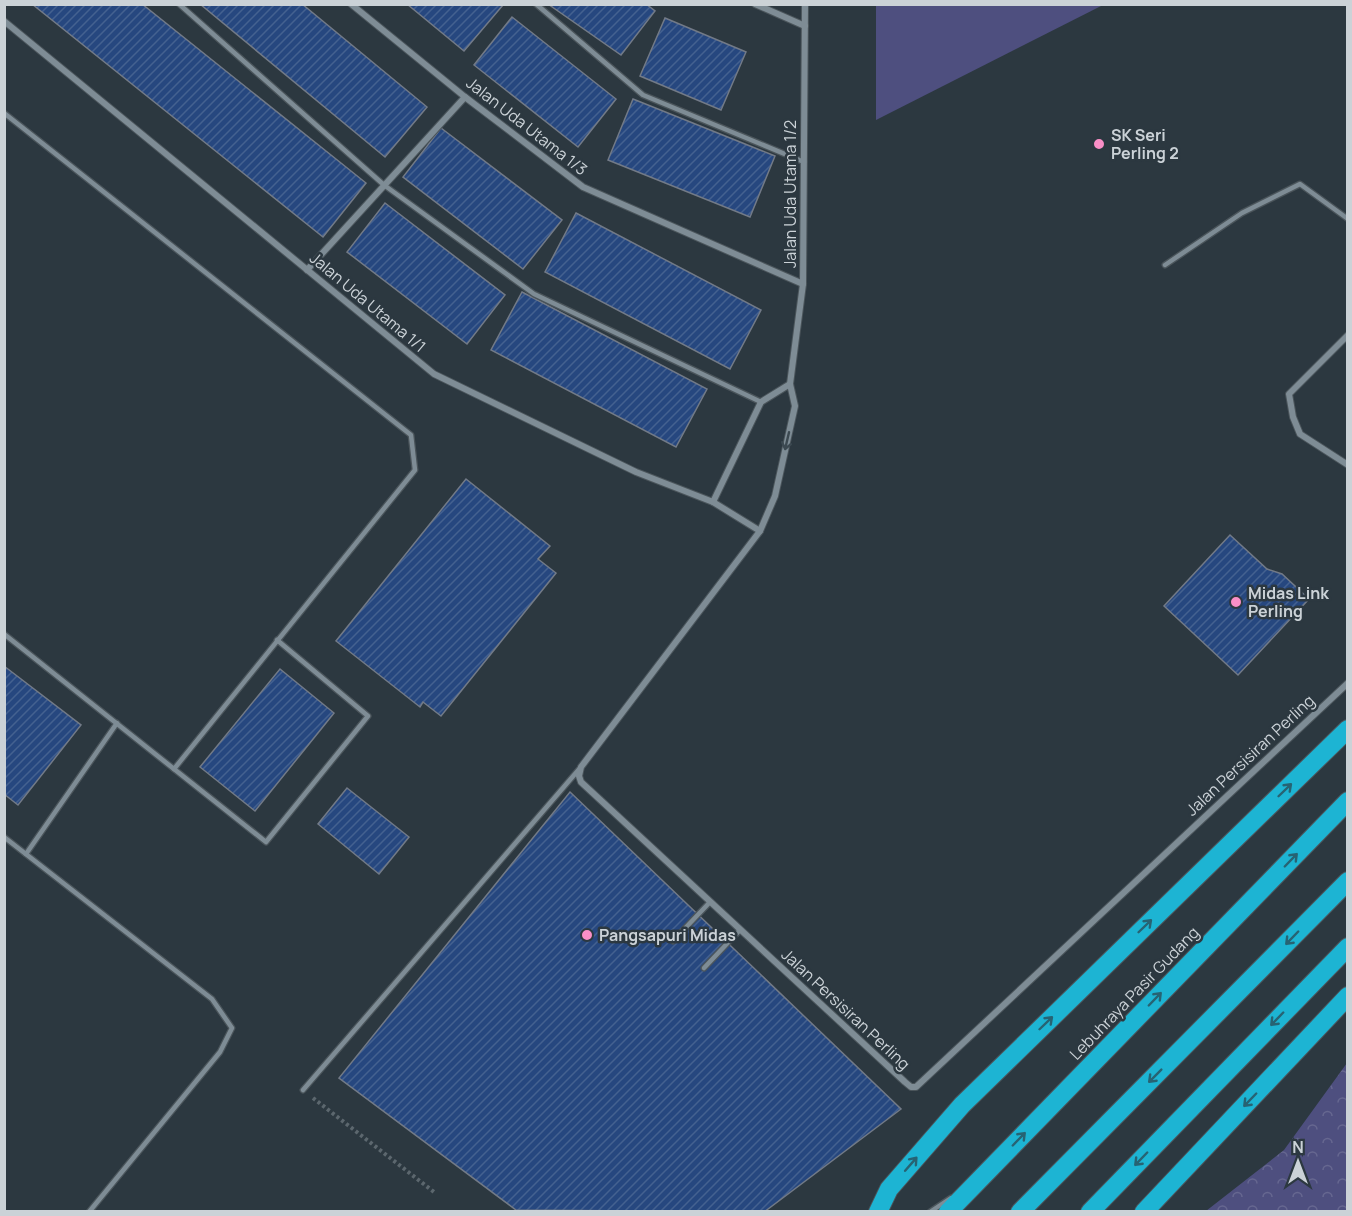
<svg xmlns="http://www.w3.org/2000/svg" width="1352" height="1216" font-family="Manrope,sans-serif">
<defs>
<pattern id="forest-crowns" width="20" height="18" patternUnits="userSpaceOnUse" patternTransform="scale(1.5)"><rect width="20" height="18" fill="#4e4f7f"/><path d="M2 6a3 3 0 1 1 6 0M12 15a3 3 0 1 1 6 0" fill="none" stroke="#666790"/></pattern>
<pattern id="building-hatch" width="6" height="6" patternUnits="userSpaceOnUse" patternTransform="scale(1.5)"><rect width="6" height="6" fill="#26477f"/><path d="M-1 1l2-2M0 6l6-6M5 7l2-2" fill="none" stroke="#446190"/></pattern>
</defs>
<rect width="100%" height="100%" fill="#2c3840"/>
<polygon fill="url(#forest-crowns)" points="1347,1063 1347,1211 1206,1211 1284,1150"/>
<polygon fill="#4e4f7f" points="876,4 1103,4 1103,5 876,120"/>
<g fill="url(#building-hatch)" stroke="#727a87" stroke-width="1.5">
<polygon points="32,4 142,4 366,183 323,237"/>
<polygon points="200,4 302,4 427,107 385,157"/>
<polygon points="407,4 502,4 503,5 464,51"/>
<polygon points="548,4 646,4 655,11 621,55"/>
<polygon points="512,17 616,99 578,147 474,65"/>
<polygon points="665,18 746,52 721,110 640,76"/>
<polygon points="633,99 775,156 750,217 608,160"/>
<polygon points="441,128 562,220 523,269 403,177"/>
<polygon points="385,203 505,295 467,344 347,252"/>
<polygon points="576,213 761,310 730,369 545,272"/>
<polygon points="522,292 707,389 676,447 491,350"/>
<polygon points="466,479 550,546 538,559 556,573 441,716 423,702 420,707 336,641"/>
<polygon points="1230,535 1267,569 1282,574 1309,599 1238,675 1164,606"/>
<polygon points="4,666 81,725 18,805 4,794"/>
<polygon points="280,669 334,713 255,811 200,767"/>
<polygon points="347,788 409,837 379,874 318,824"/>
<polygon points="570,792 901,1109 764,1212 516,1210 339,1078"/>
</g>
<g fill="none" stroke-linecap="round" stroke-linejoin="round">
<g stroke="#4b555b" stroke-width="7">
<g id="lane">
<polyline points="179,4 384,185 534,294 761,402"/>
<polyline points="536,4 643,95 804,162"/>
<polyline points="4,113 411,435 415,470 174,769"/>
<polyline points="1165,265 1242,213 1300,184 1348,219"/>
<polyline points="4,634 266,842 368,716 277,640"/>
<polyline points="4,837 212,999 232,1028 220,1052 89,1212"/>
<polyline points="26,854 117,723"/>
<polyline points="673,941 710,902"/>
<polyline points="704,968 740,930"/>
<polyline points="303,1090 581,767"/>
<polyline points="930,1212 951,1198"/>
</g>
</g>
<g stroke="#4b555b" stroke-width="8">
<g id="street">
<polyline points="351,4 465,97 583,187 803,284"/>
<polyline points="755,4 805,26"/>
<polyline points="805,4 803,284 790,384 795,406 775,496 760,531 581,767 579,776 581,782 905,1082 911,1087 916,1087 1348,683"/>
<polyline points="4,21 434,374 636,472 713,502 760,531"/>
<polyline points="307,270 465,97"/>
<polyline points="1348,335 1289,394 1293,417 1300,434 1348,465"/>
<polyline points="713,502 761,402 790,384"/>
</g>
</g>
<g stroke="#4b555b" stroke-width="20">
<g id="highway">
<polyline points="878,1212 889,1189 962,1105 1348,729"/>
<polyline points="948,1212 1348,801"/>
<polyline points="1020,1212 1348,881"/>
<polyline points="1090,1212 1348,947"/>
<polyline points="1144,1212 1348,996"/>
</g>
</g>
<polyline stroke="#5c676e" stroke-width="4" stroke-dasharray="3 3" stroke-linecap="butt" points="313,1098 434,1192"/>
<use href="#lane" stroke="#7e8c95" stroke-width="4.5"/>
<use href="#street" stroke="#7e8c95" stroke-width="6"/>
<use href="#highway" stroke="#1db4d3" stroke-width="18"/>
</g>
<defs><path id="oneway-shaft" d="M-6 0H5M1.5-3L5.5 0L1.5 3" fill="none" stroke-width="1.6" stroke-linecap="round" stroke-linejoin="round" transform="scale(1.5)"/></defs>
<use stroke="#3c4951" href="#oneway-shaft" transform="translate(787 441) rotate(103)"/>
<g stroke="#276373">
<use href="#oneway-shaft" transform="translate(1285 790) rotate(-44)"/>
<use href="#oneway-shaft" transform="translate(1291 860) rotate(-46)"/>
<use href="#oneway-shaft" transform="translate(1145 926) rotate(-44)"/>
<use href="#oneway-shaft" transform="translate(1292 938) rotate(134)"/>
<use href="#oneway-shaft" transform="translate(1155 999) rotate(-46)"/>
<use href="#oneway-shaft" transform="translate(1277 1019) rotate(134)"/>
<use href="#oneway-shaft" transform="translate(1046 1023) rotate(-44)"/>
<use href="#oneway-shaft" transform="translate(1155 1076) rotate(135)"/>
<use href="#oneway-shaft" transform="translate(1250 1100) rotate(134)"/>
<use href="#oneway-shaft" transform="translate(1019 1139) rotate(-46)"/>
<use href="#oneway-shaft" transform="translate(1141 1159) rotate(134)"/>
<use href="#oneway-shaft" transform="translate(911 1164) rotate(-49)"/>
</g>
<g fill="#fa8fc7" stroke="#2c3840" stroke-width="2">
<circle cx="1099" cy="144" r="6"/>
<circle cx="1236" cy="602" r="6"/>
<circle cx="587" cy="935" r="6"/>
</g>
<g text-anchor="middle" stroke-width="5" stroke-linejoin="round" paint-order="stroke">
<g font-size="16" fill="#cbd2d7" stroke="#2c3840">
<text transform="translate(527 126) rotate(38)" y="6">Jalan Uda Utama 1/3</text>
<text transform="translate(790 194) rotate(-90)" y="6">Jalan Uda Utama 1/2</text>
<text transform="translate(368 302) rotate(40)" y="6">Jalan Uda Utama 1/1</text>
<text transform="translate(1250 755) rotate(-43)" y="6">Jalan Persisiran Perling</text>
<text transform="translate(1134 993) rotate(-46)" y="6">Lebuhraya Pasir Gudang</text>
<text transform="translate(846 1009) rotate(43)" y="6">Jalan Persisiran Perling</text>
</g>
<g font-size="16" font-weight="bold" fill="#cbd2d7" stroke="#2c3840" text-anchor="start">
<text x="1111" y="141">SK Seri<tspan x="1111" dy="18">Perling 2</tspan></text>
<text x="1248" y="599">Midas Link<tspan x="1248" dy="18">Perling</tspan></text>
<text x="599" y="941">Pangsapuri Midas</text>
</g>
</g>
<rect width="1352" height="1216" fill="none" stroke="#cbd2d7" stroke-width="12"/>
<g transform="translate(1298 1162)" stroke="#2c3840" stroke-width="4.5" paint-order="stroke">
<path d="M0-4.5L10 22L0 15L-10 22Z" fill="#cbd2d7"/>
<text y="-9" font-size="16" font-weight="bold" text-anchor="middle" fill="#cbd2d7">N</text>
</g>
</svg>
